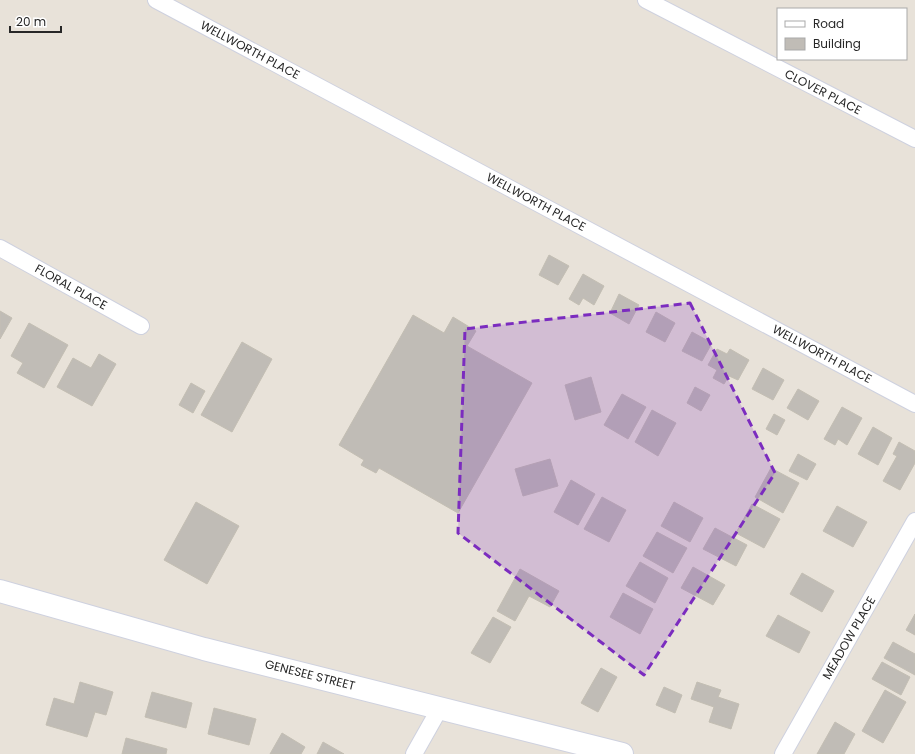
<svg xmlns="http://www.w3.org/2000/svg" width="915" height="754" font-family="Poppins,sans-serif">
<rect width="100%" height="100%" fill="#e8e2d9"/>
<g fill="#c0bcb6" stroke="#c3beb3">
<polygon points="549,255 569,266 558,285 539,275"/>
<polygon points="583,274 604,286 594,305 583,298 579,305 569,299"/>
<polygon points="619,294 639,305 629,324 610,313"/>
<polygon points="0,311 12,318 0,339"/>
<polygon points="656,312 675,323 665,342 646,332"/>
<polygon points="413,315 444,333 453,317 476,331 467,346 532,383 458,513 379,468 376,473 361,465 364,460 339,445"/>
<polygon points="29,323 68,345 44,388 17,373 23,363 11,356"/>
<polygon points="692,332 712,343 702,361 682,351"/>
<polygon points="242,342 272,359 232,432 201,415"/>
<polygon points="717,349 727,354 730,349 749,360 738,380 729,376 724,384 713,378 717,370 708,365"/>
<polygon points="99,354 116,364 92,406 57,387 73,358 91,368"/>
<polygon points="763,368 784,380 773,400 752,389"/>
<polygon points="591,377 601,412 575,420 565,385"/>
<polygon points="191,383 205,391 193,413 179,405"/>
<polygon points="695,387 710,395 701,411 687,403"/>
<polygon points="798,389 819,401 808,420 787,408"/>
<polygon points="622,394 646,407 628,439 604,425"/>
<polygon points="842,407 862,418 847,445 838,439 835,445 824,439"/>
<polygon points="652,410 676,423 658,456 635,442"/>
<polygon points="774,414 785,420 777,435 766,429"/>
<polygon points="873,427 892,438 878,465 858,454"/>
<polygon points="899,442 915,451 915,463 900,490 883,481 897,456 893,454"/>
<polygon points="798,454 816,464 807,480 789,471"/>
<polygon points="550,459 558,486 523,496 515,469"/>
<polygon points="771,468 799,483 783,513 755,497"/>
<polygon points="571,480 595,494 578,525 554,512"/>
<polygon points="602,497 626,510 609,542 584,529"/>
<polygon points="196,502 239,526 207,584 164,560"/>
<polygon points="674,502 703,518 690,542 661,526"/>
<polygon points="752,504 780,519 764,548 736,533"/>
<polygon points="837,506 867,522 853,547 823,531"/>
<polygon points="715,528 747,545 736,566 703,549"/>
<polygon points="657,532 687,548 673,573 643,556"/>
<polygon points="640,562 668,578 655,603 626,586"/>
<polygon points="693,567 725,585 713,605 681,588"/>
<polygon points="520,569 559,591 550,607 529,596 515,621 497,611"/>
<polygon points="802,573 834,591 822,612 790,594"/>
<polygon points="623,593 653,609 640,634 610,617"/>
<polygon points="915,614 915,635 906,630"/>
<polygon points="778,615 810,632 799,653 766,636"/>
<polygon points="493,617 511,627 490,663 471,653"/>
<polygon points="893,642 915,654 915,675 884,658"/>
<polygon points="882,662 910,677 901,695 872,679"/>
<polygon points="601,668 617,677 598,712 581,703"/>
<polygon points="80,682 113,692 106,715 95,712 87,737 46,725 54,698 74,704"/>
<polygon points="697,682 721,690 718,697 739,704 731,729 709,722 714,707 691,699"/>
<polygon points="664,687 682,695 675,713 656,705"/>
<polygon points="885,690 906,702 883,743 862,731"/>
<polygon points="152,692 192,703 186,728 145,717"/>
<polygon points="214,708 256,719 249,745 208,734"/>
<polygon points="835,722 855,734 844,754 817,754"/>
<polygon points="282,733 305,747 301,754 270,754"/>
<polygon points="126,738 167,749 166,754 122,754"/>
<polygon points="323,742 344,754 317,754"/>
</g>
<g fill="none" stroke-linecap="round" stroke-linejoin="round">
<g stroke="#ced1df" stroke-width="18">
<g id="street">
<polyline points="156,0 915,404"/>
<polyline points="646,0 915,139"/>
<polyline points="0,248 141,326"/>
<polyline points="414,754 440,708"/>
<polyline points="783,754 915,521"/>
</g>
</g>
<g stroke="#ced1df" stroke-width="24">
<polyline id="secondary" points="0,591 204,649 622,754"/>
</g>
<use href="#street" stroke="#fff" stroke-width="16"/>
<use href="#secondary" stroke="#fff" stroke-width="22"/>
</g>
<path fill="#7b2cbf" fill-opacity="0.2" stroke="#7b2cbf" stroke-width="3" stroke-dasharray="8 5" stroke-linejoin="round" d="M 690,303 L 775,473 L 644,675 L 458,533 L 465,329 Z"/>
<g text-anchor="middle" stroke-width="3" stroke-linejoin="round" paint-order="stroke">
<g font-size="12" fill="#272727" stroke="#fff">
<text transform="translate(250 50) rotate(28)" y="4">WELLWORTH PLACE</text>
<text transform="translate(823 92) rotate(27)" y="4">CLOVER PLACE</text>
<text transform="translate(536 202) rotate(28)" y="4">WELLWORTH PLACE</text>
<text transform="translate(71 287) rotate(29)" y="4">FLORAL PLACE</text>
<text transform="translate(822 354) rotate(28)" y="4">WELLWORTH PLACE</text>
<text transform="translate(849 638) rotate(-60)" y="4">MEADOW PLACE</text>
<text transform="translate(310 675) rotate(14)" y="4">GENESEE STREET</text>
</g>
</g>
<rect x="777" y="8" width="130" height="52" fill="#ffffff" stroke="#a9a9a9"/>
<rect x="785" y="21" width="20" height="6" fill="#ffffff" stroke="#a9a9a9"/>
<text x="813" y="28" font-size="12" fill="#272727">Road</text>
<rect x="785" y="38" width="20" height="12" fill="#c0bcb6" stroke="#a9a9a9"/>
<text x="813" y="48" font-size="12" fill="#272727">Building</text>
<path d="M10 26v6h51v-6" fill="none" stroke="#272727" stroke-width="2"/>
<text x="16" y="26" font-size="12" fill="#272727" stroke="#ffffff" stroke-width="3" paint-order="stroke">20 m</text>
</svg>
